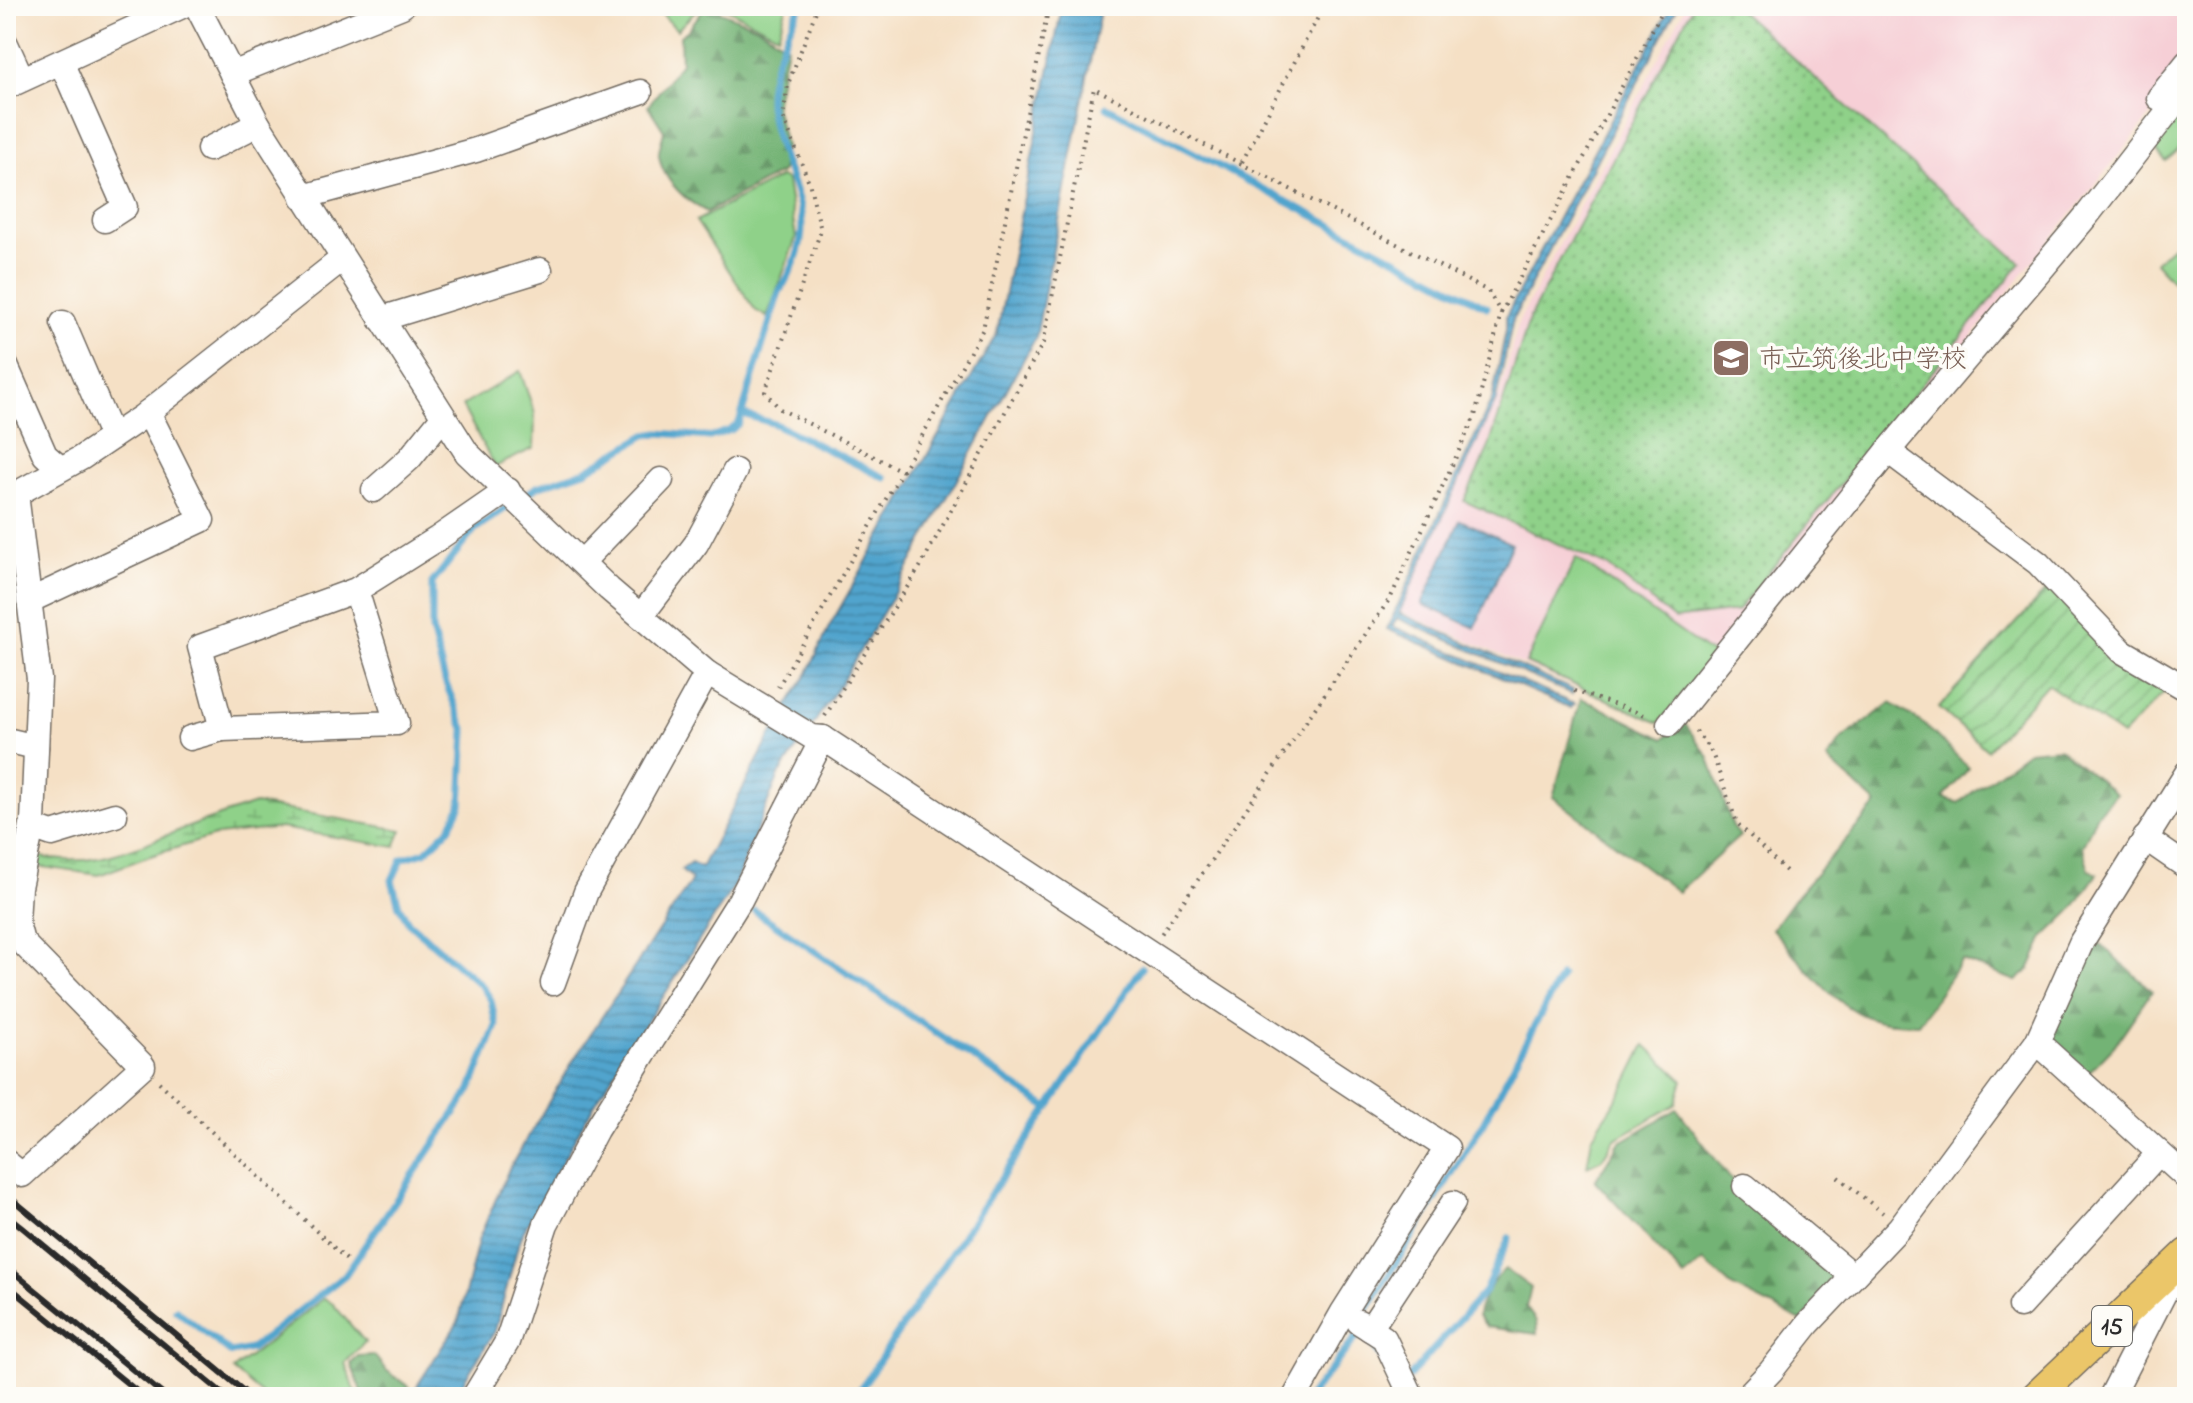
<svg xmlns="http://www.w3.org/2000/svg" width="2193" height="1403" font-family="'Indie Flower','Klee One',sans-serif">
<defs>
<pattern id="forest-firs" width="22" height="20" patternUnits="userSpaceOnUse" patternTransform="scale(2)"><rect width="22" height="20" fill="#73b375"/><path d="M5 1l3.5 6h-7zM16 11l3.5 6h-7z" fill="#5f9260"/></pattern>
<pattern id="wetland-marsh" width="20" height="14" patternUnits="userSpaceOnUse" patternTransform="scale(2)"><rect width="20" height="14" fill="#8fd189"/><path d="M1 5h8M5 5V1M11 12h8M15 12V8" fill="none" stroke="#75aa70"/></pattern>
<pattern id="park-dots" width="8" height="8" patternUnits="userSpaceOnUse" patternTransform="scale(2)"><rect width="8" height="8" fill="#8fd189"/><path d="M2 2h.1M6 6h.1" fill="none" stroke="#75aa70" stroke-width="1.8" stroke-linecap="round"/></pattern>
<pattern id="garden-furrows" width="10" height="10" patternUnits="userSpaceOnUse" patternTransform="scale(2)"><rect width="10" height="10" fill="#8fd189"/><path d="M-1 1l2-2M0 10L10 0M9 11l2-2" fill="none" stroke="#75aa70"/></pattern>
<pattern id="water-rules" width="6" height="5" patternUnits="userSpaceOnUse" patternTransform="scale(2)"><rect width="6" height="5" fill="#51a4cd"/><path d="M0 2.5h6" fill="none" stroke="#4386a7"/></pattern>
</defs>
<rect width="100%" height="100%" fill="#fdfcf7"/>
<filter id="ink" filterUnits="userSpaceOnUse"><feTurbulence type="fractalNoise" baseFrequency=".0125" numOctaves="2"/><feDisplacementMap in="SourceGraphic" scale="16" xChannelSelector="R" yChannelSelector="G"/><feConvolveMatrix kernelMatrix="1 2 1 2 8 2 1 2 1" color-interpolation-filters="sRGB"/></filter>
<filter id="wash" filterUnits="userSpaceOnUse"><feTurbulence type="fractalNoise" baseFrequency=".006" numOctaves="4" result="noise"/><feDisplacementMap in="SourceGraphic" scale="32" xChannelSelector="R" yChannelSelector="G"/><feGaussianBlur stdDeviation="1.8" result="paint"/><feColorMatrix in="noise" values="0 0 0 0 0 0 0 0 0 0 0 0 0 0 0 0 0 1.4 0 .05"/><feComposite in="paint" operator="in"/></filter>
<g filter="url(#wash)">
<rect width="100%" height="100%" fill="#f5e0c5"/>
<polygon fill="#f6cfd6" points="1686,6 2187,6 2187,71 1659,723 1399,611 1499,396 1519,321"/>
<g fill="#8fd189" stroke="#5d7e5a" stroke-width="2">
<polygon points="654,6 701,6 677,30"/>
<polygon points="721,6 787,6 778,35"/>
<polygon points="2187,108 2187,142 2166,161 2153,147"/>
<polygon points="781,177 787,181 796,238 767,317 755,310 696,221"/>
<polygon points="2187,233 2187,273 2175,284 2155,262"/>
<polygon points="520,371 535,414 534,448 495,467 462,406"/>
<polygon points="1576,558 1713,655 1659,723 1526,663"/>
<polygon points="1645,1045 1683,1080 1676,1104 1614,1140 1602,1159 1587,1166 1592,1137 1623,1089"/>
<polygon points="324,1298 333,1304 365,1342 345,1363 356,1394 355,1397 265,1397 233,1370"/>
</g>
<g fill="url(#forest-firs)" stroke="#4f6f50" stroke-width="2">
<path d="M 706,6 L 717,6 L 721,12 L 760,28 L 787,46 L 775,106 L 785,145 L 782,172 L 707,212 C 686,201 663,181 659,156 C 658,149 663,138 664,131 L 648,106 L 681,63 L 680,36 L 687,31 Z"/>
<polygon points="1581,698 1664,739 1682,720 1708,756 1733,827 1740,836 1678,892 1553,797"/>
<path d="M 1891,703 L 1925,725 L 1969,768 L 1943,798 L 1958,803 L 2028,751 L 2059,748 L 2116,794 L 2097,814 L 2082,847 L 2089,869 L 2097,874 L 2071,911 L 2044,937 L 2029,970 L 2016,981 L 1962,960 L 1918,1024 C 1906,1023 1893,1024 1881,1021 C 1838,1014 1800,960 1772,929 L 1793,900 L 1877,804 L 1827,759 L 1842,739 Z"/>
<polygon points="2097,941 2152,991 2114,1046 2088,1073 2047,1038"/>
<polygon points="1677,1109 1736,1186 1844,1274 1801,1321 1731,1286 1704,1261 1684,1277 1595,1181 1619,1143"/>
<path d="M 1505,1269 L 1531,1288 L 1526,1307 L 1536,1321 L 1537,1334 L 1487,1327 L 1478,1316 C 1478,1304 1495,1277 1505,1269 Z"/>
<polygon points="374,1355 386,1370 409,1387 403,1397 360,1397 362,1394 351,1364 358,1356"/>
</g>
<path fill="url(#wetland-marsh)" stroke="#5d7e5a" stroke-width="2" d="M 255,804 L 402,830 L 395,847 L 281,828 L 218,835 L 147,857 L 99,875 L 35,866 L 38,856 C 94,870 132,848 183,829 C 207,820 231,812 255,804 Z"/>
<polygon fill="url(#park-dots)" stroke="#5d7e5a" stroke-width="2" points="1693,6 1735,6 2021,263 1737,611 1674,619 1609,567 1464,501 1489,447 1530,317"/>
<polygon fill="url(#garden-furrows)" stroke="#5d7e5a" stroke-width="2" points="2050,586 2166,690 2122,736 2047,684 1987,750 1939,708"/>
<g fill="url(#water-rules)" stroke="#3e687c" stroke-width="2">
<polygon points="1062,6 1101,6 1036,337 891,599 841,683 779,775 734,886 592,1108 520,1238 495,1331 454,1397 410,1397 458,1322 479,1238 509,1169 576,1056 692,880 681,870 691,863 701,868 780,718 808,673 829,627 997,333"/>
<polygon points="1671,6 1678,6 1513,319 1496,400 1399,613 1573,690 1572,694 1397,618 1392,626 1569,702 1574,704 1571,708 1387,629 1492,399 1506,330 1506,316"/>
<polygon points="1460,520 1512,544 1475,628 1422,604"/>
</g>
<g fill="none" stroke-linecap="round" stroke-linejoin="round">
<g stroke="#51a4cd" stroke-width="7">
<polyline points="1107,107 1487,307"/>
<polyline points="742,414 775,424 885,478"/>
<polyline points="755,911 1048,1108"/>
<polyline points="1368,1308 1482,1125 1561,976"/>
<path d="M 176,1310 L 231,1353 L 251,1349 L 345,1275 L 470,1091 L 496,1026 L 491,1000 L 482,986 L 409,923 L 399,906 L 392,880 L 402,859 L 425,852 L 449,829 L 461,805 L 465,731 L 445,681 L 432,630 L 432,583 L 475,529 L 537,487 L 585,471 L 646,435 L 659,433 L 710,437 L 731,430 L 739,423 L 779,292 C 830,213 782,186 770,111 C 764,75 786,38 800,6"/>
<polyline points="1410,1376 1485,1291 1509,1238"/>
<polyline points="855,1397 1142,968"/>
<polyline points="1309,1397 1359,1334 1370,1341 1380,1356"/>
</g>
</g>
</g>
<g filter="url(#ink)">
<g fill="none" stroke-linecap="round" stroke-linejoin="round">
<g stroke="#726a61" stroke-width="27">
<g id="minor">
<polyline points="197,6 258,124 467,453 609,589 707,673 812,737 823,738 1447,1148 1343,1312 1295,1397"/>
<polyline points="6,44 22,79"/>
<polyline points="61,62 125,207 105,220"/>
<polyline points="232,74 402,6"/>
<polyline points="6,87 182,6"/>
<polyline points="2159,98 2187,63"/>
<polyline points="209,149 258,124"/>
<polyline points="303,197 476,150 640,92"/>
<polyline points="381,319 540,270"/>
<polyline points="63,323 112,437"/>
<polyline points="6,366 45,455 60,468"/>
<polyline points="1888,451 2038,563 2122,651 2187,689"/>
<polyline points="374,490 409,459 443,417"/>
<polyline points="6,495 16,494 81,458 142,417 342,259"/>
<polyline points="582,562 661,480"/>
<polyline points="356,590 397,723 222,729 200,647 356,590 437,539 508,490"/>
<polyline points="29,601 202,520 148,412"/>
<polyline points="641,616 696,544 735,471"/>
<polyline points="1669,724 1888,451 2088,214 2187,87"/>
<polyline points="190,738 222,729"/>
<polyline points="6,740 36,747"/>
<polyline points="32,827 52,834 115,815"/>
<polyline points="2145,838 2187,867"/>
<polyline points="553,983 586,892 707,673"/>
<polyline points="2037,1042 2187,1178"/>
<polyline points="6,1162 22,1175 143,1066 22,942 17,923 19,887 33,822 39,679 16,494"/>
<polyline points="1745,1186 1853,1276"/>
<polyline points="2020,1306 2159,1153"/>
<polyline points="1359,1322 1384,1338 1412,1397"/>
<polyline points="1370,1329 1453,1203"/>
<polyline points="474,1397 507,1342 546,1224 596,1130 740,900 823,738"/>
<polyline points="1746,1397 1771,1371 1808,1324 1900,1227 2037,1042 2082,941 2187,773"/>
<polyline points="2111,1397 2176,1270"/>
</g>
</g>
<g stroke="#726a61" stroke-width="33">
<polyline id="major" points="2036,1397 2187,1254"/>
</g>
<g stroke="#726a61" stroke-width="4" stroke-dasharray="2 6" stroke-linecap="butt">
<polyline points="1242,162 1324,6"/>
<polyline points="1501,313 1665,6"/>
<polyline points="902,471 983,329 1049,6"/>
<polyline points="778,687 902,471 780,409 765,392 821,230 809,182 783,117 788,84 818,6"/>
<polyline points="1574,691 1648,716"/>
<polyline points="825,716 920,567 1043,343 1094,88 1488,291 1501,313 1475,416 1391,597 1161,934"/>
<polyline points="1696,731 1712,753 1737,823 1788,873"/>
<polyline points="159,1082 349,1262"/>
<polyline points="1838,1177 1883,1213"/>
</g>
<use href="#minor" stroke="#fff" stroke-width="24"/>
<use href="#major" stroke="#ebc669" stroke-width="30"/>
<g stroke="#2b2b2b" stroke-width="6">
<polyline points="6,1194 251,1397"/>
<polyline points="6,1214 227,1397"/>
<polyline points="6,1266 166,1397"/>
<polyline points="6,1284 144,1397"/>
</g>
</g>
</g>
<defs>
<g id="school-square" transform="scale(2)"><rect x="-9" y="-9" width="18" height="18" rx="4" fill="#8d6e63" stroke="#fdfcf7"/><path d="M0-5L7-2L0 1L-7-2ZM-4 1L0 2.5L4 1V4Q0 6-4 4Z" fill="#fff"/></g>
</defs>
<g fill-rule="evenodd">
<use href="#school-square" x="1731" y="358"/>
</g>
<g text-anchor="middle" stroke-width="7" stroke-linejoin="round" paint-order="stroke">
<rect fill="#fdfcf7" stroke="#6a6a68" stroke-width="2" x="2092" y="1306" width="40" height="40" rx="6"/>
<g font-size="24" font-weight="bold" fill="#2b2b2b">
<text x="2112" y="1334">15</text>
</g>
<g font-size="26" fill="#785e54" stroke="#fdfcf7" text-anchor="start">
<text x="1759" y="367">市立筑後北中学校</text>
</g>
</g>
<rect width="2193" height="1403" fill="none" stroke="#fdfcf7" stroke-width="32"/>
</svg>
